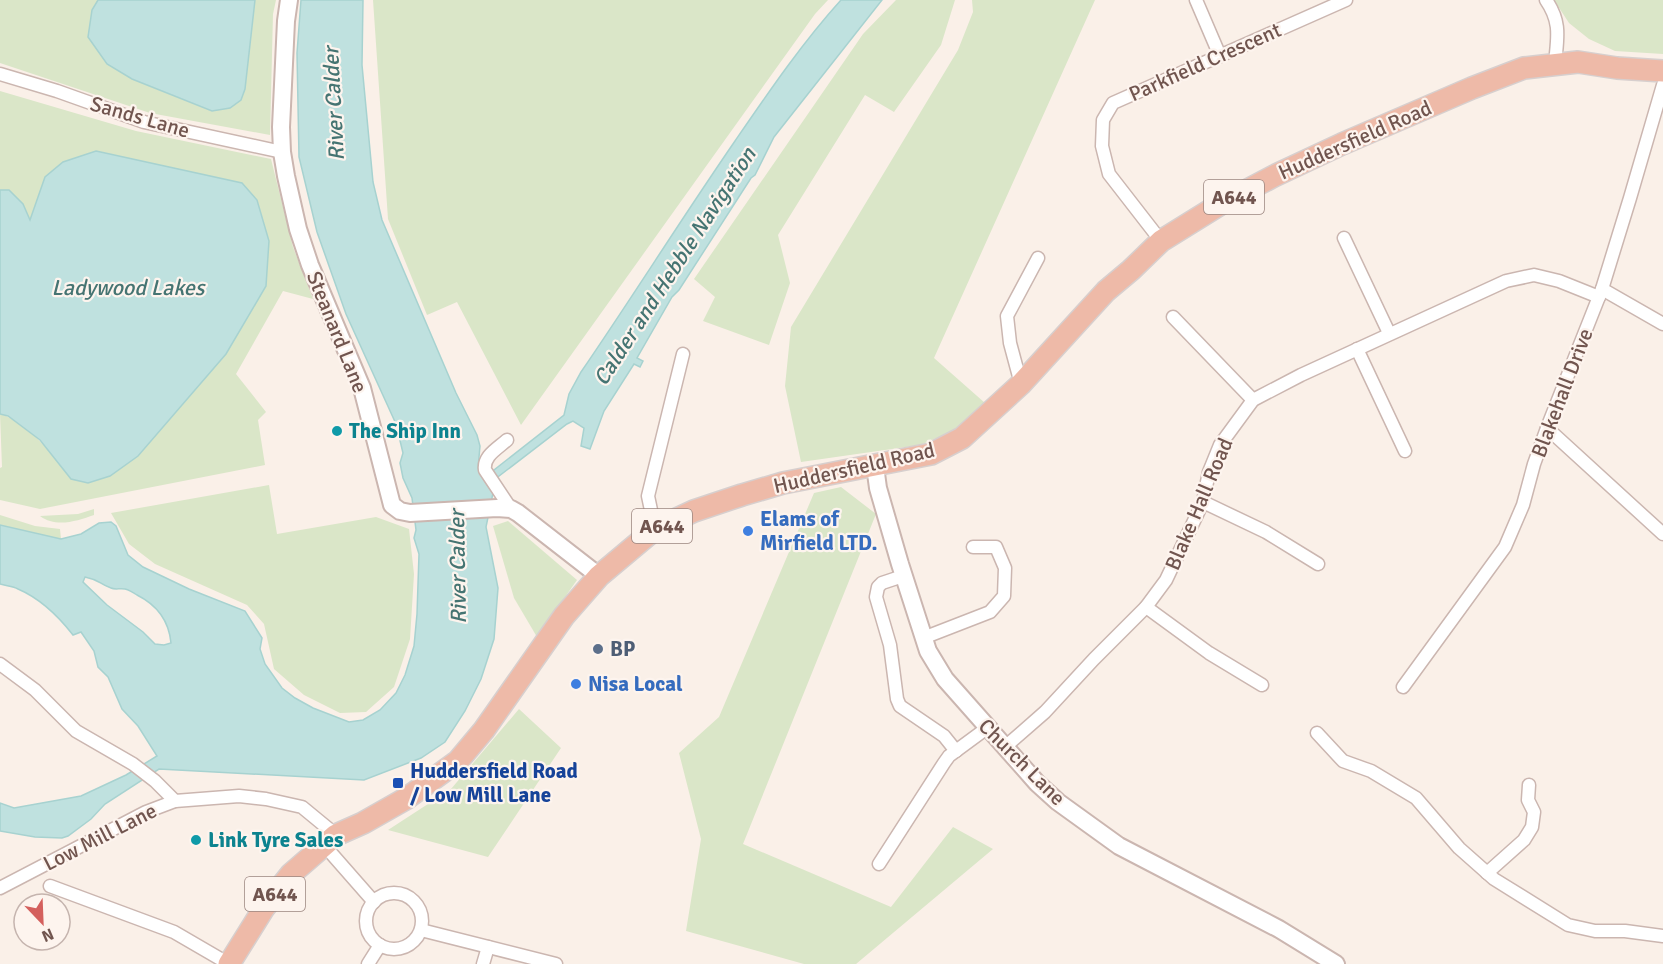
<svg xmlns="http://www.w3.org/2000/svg" width="1663" height="964" font-family="Signika,sans-serif">
<rect width="100%" height="100%" fill="#faf0e8"/>
<g fill="#dae6c8">
<polygon points="0,0 98,0 92,10 132,79 212,111 230,108 245,89 255,0 276,0 273,14 270,135 150,113 0,63"/>
<polygon points="373,0 828,0 815,14 521,425 457,302 427,315 388,219"/>
<polygon points="896,0 955,0 941,45 894,112 865,95 778,235 790,283 769,345 703,321 715,297 694,279 863,34"/>
<polygon points="972,0 1095,0 934,358 985,403 953,431 920,445 801,462 785,386 791,327 958,50 973,12"/>
<polygon points="1554,0 1663,0 1663,54 1615,51 1589,39 1569,23"/>
<path d="M 0,91 L 136,131 L 271,159 L 293,247 L 313,299 L 283,291 L 236,374 L 266,412 L 258,420 L 265,465 L 40,509 L 0,500 L 0,468 L 2,467 L 0,414 C 29,422 53,456 71,479 L 138,456 L 226,354 L 266,286 L 30,221 L 23,204 L 9,190 L 0,190 Z"/>
<polygon points="269,485 277,534 376,517 409,529 414,574 410,639 394,687 366,712 340,713 304,695 274,669 264,624 247,605 155,564 129,544 111,513"/>
<polygon points="841,487 876,514 743,844 891,907 953,827 993,849 856,964 804,964 686,931 701,839 679,753 719,717 814,493"/>
<path d="M 94,509 L 94,515 C 77,521 56,528 40,516 L 78,514 Z"/>
<polygon points="0,515 35,526 60,529 61,539 0,525"/>
<polygon points="508,521 577,580 537,637 514,598 493,526"/>
<polygon points="519,709 561,748 488,857 388,830 451,789"/>
</g>
<g fill="#bfe1df" stroke="#a7d2d0" stroke-width="1.5" fill-rule="evenodd">
<polygon points="98,0 255,0 245,89 241,100 230,108 212,111 132,79 107,64 88,37 92,10"/>
<path d="M 301,0 L 363,0 L 362,65 L 373,182 L 382,220 L 456,393 L 477,435 L 480,446 L 478,468 L 480,473 L 485,477 L 564,415 L 569,394 L 581,372 C 633,296 682,218 735,141 C 768,93 802,43 841,0 L 882,0 L 774,137 L 755,175 L 751,178 L 679,290 L 672,297 L 637,358 L 643,361 L 640,367 L 634,364 L 604,411 L 590,449 L 581,446 L 584,428 L 573,421 L 567,424 L 490,483 L 493,493 L 486,527 L 498,588 L 494,639 L 481,679 L 465,711 L 445,742 L 421,758 L 364,780 L 159,769 L 105,804 L 91,819 L 68,836 L 62,838 L 35,837 L 0,831 L 0,803 L 14,808 L 81,796 L 126,775 L 157,756 L 138,726 L 122,709 L 108,677 L 98,667 L 94,651 L 81,632 L 73,635 C 59,617 39,598 18,589 C 13,586 6,586 0,584 L 0,525 L 61,539 L 81,534 L 99,523 L 111,522 L 116,526 L 128,555 L 143,567 L 189,589 L 245,611 L 262,638 L 260,649 L 265,664 L 282,688 L 295,698 L 313,708 L 349,722 L 363,720 L 380,710 L 396,693 L 405,675 L 414,646 L 417,614 L 419,554 L 414,538 L 416,530 L 412,498 L 403,478 L 400,463 L 403,453 L 396,424 L 346,314 L 317,232 L 299,157 L 297,53 ZM 85,577 C 100,580 99,584 111,588 C 115,590 120,588 125,589 C 129,590 134,593 137,595 C 157,605 169,621 171,643 L 164,645 L 155,644 L 143,632 L 107,605 L 83,582 Z"/>
<polygon points="96,151 242,183 257,200 269,241 266,286 226,354 138,456 110,476 88,483 71,479 40,440 8,416 0,414 0,190 9,190 23,204 30,220 45,177 63,162"/>
</g>
<g fill="none" stroke-linecap="round" stroke-linejoin="round">
<g stroke="#cbb6b0" stroke-width="15">
<g id="minor">
<polyline points="1196,0 1220,56"/>
<path d="M 1546,0 C 1562,23 1557,39 1555,64"/>
<polyline points="0,74 57,91 144,122 282,152"/>
<polyline points="1344,238 1389,333"/>
<polyline points="1161,241 1109,174 1102,146 1103,120 1113,103 1346,0"/>
<polyline points="1602,289 1663,324"/>
<polyline points="1173,317 1253,400"/>
<polyline points="1357,349 1405,451"/>
<polyline points="1021,384 1010,343 1007,316 1038,258"/>
<polyline points="1547,428 1663,534"/>
<path d="M 507,440 C 497,449 483,456 485,470 L 511,509"/>
<polyline points="1203,502 1266,532 1318,564"/>
<polyline points="655,529 648,496 683,354"/>
<polyline points="903,576 882,583 878,587 876,597 890,645 897,699 900,706 944,736 956,751"/>
<polyline points="1146,607 1209,653 1262,685"/>
<polyline points="923,638 990,612 1004,596 1005,568 996,547 973,547"/>
<polyline points="0,664 35,690 76,731 133,764 155,781 175,801"/>
<polyline points="1403,687 1505,547 1523,505 1534,464 1547,428 1602,289 1630,198 1663,85"/>
<polyline points="1317,733 1343,761 1371,771 1416,798 1459,848 1494,879 1568,925 1595,931 1625,931 1663,936"/>
<polyline points="1005,747 1045,712 1094,659 1146,607 1166,580 1203,502 1209,472 1220,445 1253,400 1301,375 1506,281 1534,275 1559,281 1599,297"/>
<polyline points="324,845 374,902"/>
<polyline points="879,864 944,763 949,756 987,728"/>
<polyline points="1487,873 1524,840 1532,827 1534,812 1528,800 1529,785"/>
<polyline points="50,886 174,932 229,964"/>
<polyline points="0,888 146,812 175,801 239,796 266,799 302,807 336,835"/>
<circle cx="394" cy="921" r="28"/>
<polyline points="421,930 556,964"/>
<polyline points="368,964 380,945"/>
<polyline points="483,964 488,947"/>
</g>
</g>
<g stroke="#cbb6b0" stroke-width="20">
<g id="tertiary">
<polyline points="289,0 286,21 281,127 282,152 286,176 298,229 310,265 362,388 392,505 400,511 410,513 497,508 511,509 518,513 599,576"/>
<polyline points="875,466 878,488 900,564 928,651 945,679 1037,783 1058,802 1119,846 1279,929 1336,964"/>
</g>
</g>
<g stroke="#d7cfce" stroke-width="24">
<polyline id="trunk" points="229,964 264,908 291,874 336,835 363,823 407,798 458,761 484,730 564,616 599,576 655,529 694,511 742,495 783,483 931,454 962,438 1021,384 1106,291 1131,270 1161,241 1219,205 1274,176 1342,144 1472,88 1524,68 1578,62 1617,68 1663,71"/>
</g>
<use href="#minor" stroke="#fff" stroke-width="12"/>
<use href="#tertiary" stroke="#fff" stroke-width="16"/>
<use href="#trunk" stroke="#eebaa8" stroke-width="21"/>
</g>
<g fill="#0f9aa8" stroke="#fdf4ee" stroke-width="2">
<circle cx="337" cy="431" r="6"/>
<circle cx="196" cy="840" r="6"/>
</g>
<g fill="#3f7fe0" stroke="#fdf4ee" stroke-width="2">
<circle cx="748" cy="531" r="6"/>
<circle cx="576" cy="684" r="6"/>
</g>
<circle fill="#5c6f8a" stroke="#fdf4ee" stroke-width="2" cx="598" cy="649" r="6"/>
<rect fill="#1a4fb4" stroke="#fdf4ee" stroke-width="2" x="392" y="777" width="12" height="12" rx="3"/>
<g text-anchor="middle" stroke-width="4.5" stroke-linejoin="round" paint-order="stroke">
<g fill="#fdf4ee" stroke="#9b857f" stroke-width="1.5">
<rect x="1204" y="180" width="60" height="34" rx="4.5"/>
<rect x="632" y="509" width="60" height="34" rx="4.5"/>
<rect x="245" y="877" width="60" height="34" rx="4.5"/>
</g>
<g font-size="20" font-weight="bold" fill="#71554f">
<text x="1234" y="204">A644</text>
<text x="662" y="533">A644</text>
<text x="275" y="901">A644</text>
</g>
<g font-size="21" fill="#71554f" stroke="#fdf4ee">
<text transform="translate(1205 62) rotate(-24)" y="7">Parkfield Crescent</text>
<text transform="translate(140 117) rotate(16)" y="7">Sands Lane</text>
<text transform="translate(1355 140) rotate(-24)" y="7">Huddersfield Road</text>
<text transform="translate(337 332) rotate(68)" y="7">Steanard Lane</text>
<text transform="translate(1562 393) rotate(-69)" y="7">Blakehall Drive</text>
<text transform="translate(854 468) rotate(-13)" y="7">Huddersfield Road</text>
<text transform="translate(1199 504) rotate(-67)" y="7">Blake Hall Road</text>
<text transform="translate(1022 762) rotate(45)" y="7">Church Lane</text>
<text transform="translate(100 837) rotate(-27)" y="7">Low Mill Lane</text>
</g>
<g font-size="21" font-weight="bold" fill="#0d838f" stroke="#fdf4ee" text-anchor="start">
<text x="349" y="438">The Ship Inn</text>
<text x="208" y="847">Link Tyre Sales</text>
</g>
<g font-size="21" font-weight="bold" fill="#366cbe" stroke="#fdf4ee" text-anchor="start">
<text x="760" y="526">Elams of<tspan x="760" dy="24">Mirfield LTD.</tspan></text>
<text x="588" y="691">Nisa Local</text>
</g>
<g font-size="21" font-weight="bold" fill="#4e5e75" stroke="#fdf4ee" text-anchor="start">
<text x="610" y="656">BP</text>
</g>
<g font-size="21" font-weight="bold" fill="#164399" stroke="#fdf4ee" text-anchor="start">
<text x="410" y="778">Huddersfield Road<tspan x="410" dy="24">/ Low Mill Lane</tspan></text>
</g>
<g font-size="22" font-style="italic" fill="#457472" stroke="#fdf4ee">
<text transform="translate(333 104) rotate(-93)" y="8">River Calder</text>
<text transform="translate(674 266) rotate(-57)" y="8">Calder and Hebble Navigation</text>
<text x="128" y="295">Ladywood Lakes</text>
<text transform="translate(457 567) rotate(-91)" y="8">River Calder</text>
</g>
</g>
<g transform="translate(42 922) rotate(157)"><circle r="28" fill="#fdf4ee" stroke="#c5b4ae" stroke-width="1.5"/>
<path d="M0-4.5L10 22L0 15L-10 22Z" fill="#d4605d"/>
<text y="-9" font-size="16" font-weight="bold" text-anchor="middle" fill="#71554f">N</text>
</g>
</svg>
